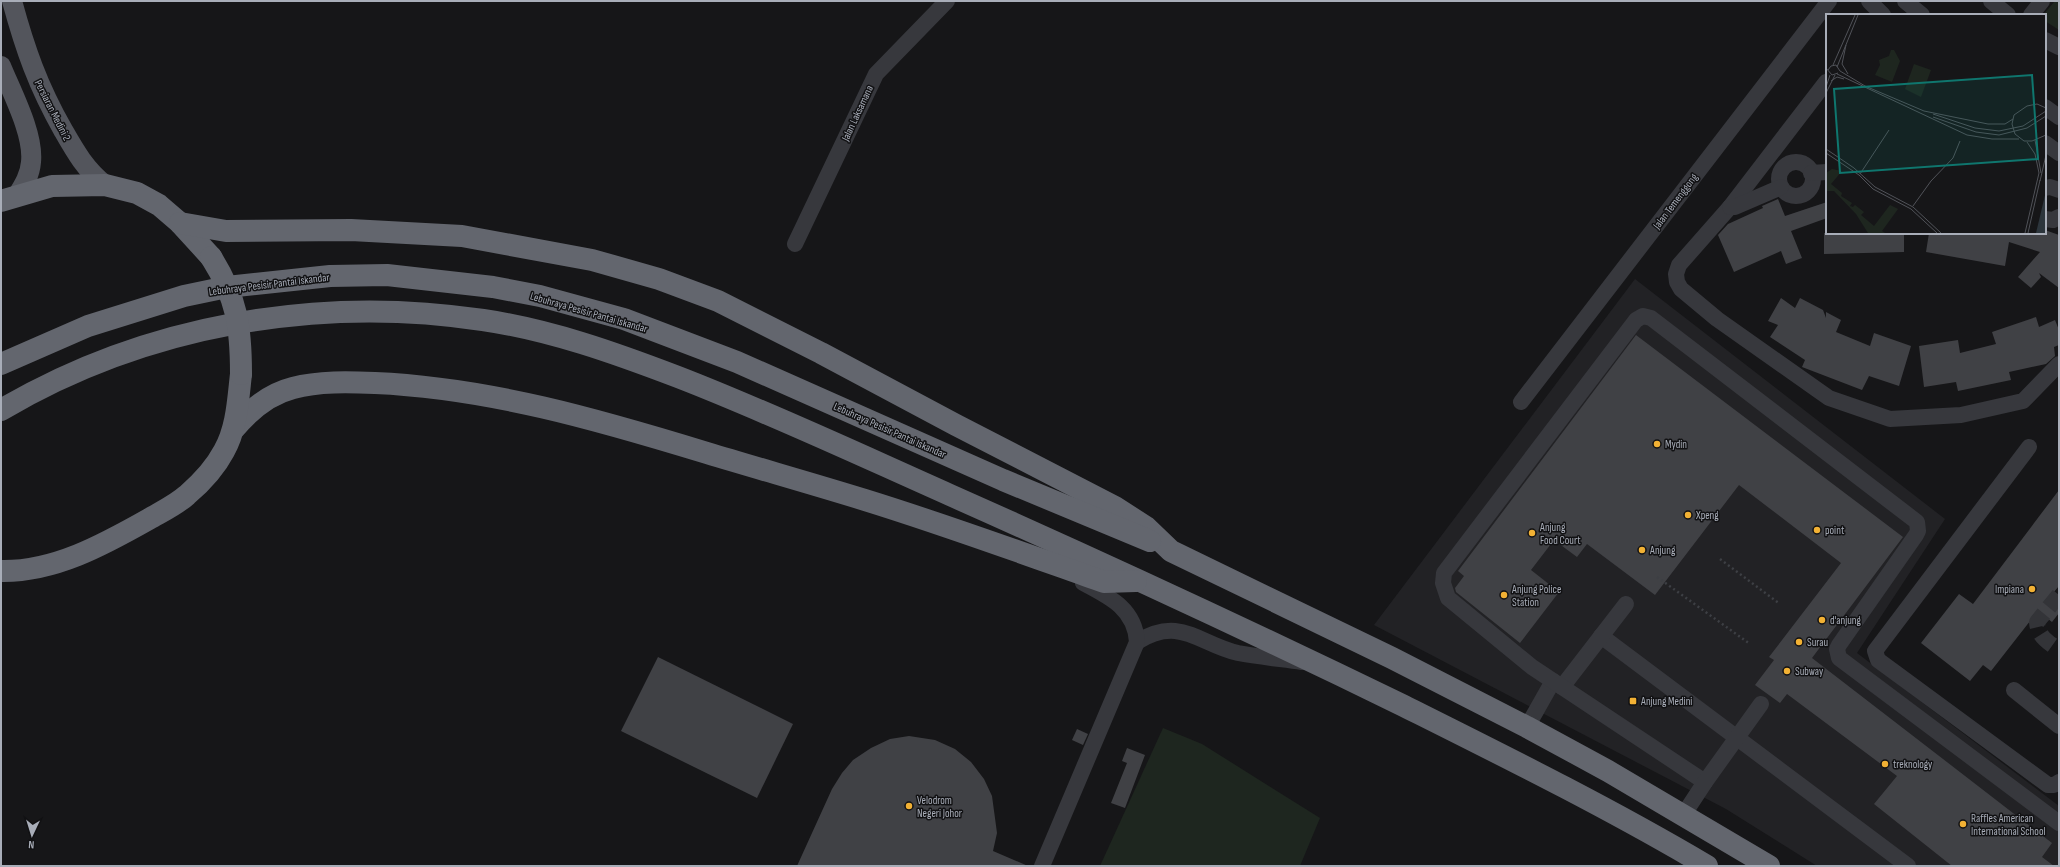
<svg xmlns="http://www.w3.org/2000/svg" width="2060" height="867" font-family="'Sofia Sans Condensed',sans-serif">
<rect width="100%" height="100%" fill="#161618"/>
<polygon fill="#222225" points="1635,279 1945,519 1857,653 2059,806 2059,866 1817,866 1726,809 1374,625"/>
<g fill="#1e261f">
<polygon points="2055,1 2059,1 2059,30 2045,21 2045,15 2043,15"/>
<polygon points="1163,728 1202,744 1320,818 1300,866 1100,866"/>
</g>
<g fill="#404145">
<polygon points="1778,199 1785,216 1827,202 1827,218 1791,231 1802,258 1786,264 1781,251 1734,272 1718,235 1728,224 1763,208 1762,206"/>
<polygon points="2045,230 2059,235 2059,288 2039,273 2041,277 2031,288 2018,277 2040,252 2009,242 2005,266 1926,252 1929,233 2045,233"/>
<polygon points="1824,233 1904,233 1904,252 1824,254"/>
<polygon points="1781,298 1795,308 1800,298 1823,310 1826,318 1826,312 1841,320 1836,332 1870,346 1874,333 1911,346 1899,386 1869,376 1862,390 1802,367 1805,360 1770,337 1778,325 1768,321"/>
<polygon points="2036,317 2039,327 2055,320 2059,330 2059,345 2054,347 2055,356 2046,364 2009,372 2011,380 1958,391 1956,382 1924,387 1919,346 1958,340 1960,353 1996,344 1992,332"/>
<polygon points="1636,335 1903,537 1812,658 2052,843 2042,857 2054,866 1952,866 1874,804 1897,776 1787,694 1780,703 1755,685 1774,660 1769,657 1841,563 1739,485 1655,595 1587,544 1577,557 1554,540 1531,570 1559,592 1520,643 1456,592 1455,588 1464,576 1458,571"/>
<polygon points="2059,490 2059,586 2053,593 2059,598 2059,613 2052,622 2038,611 1991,671 1983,665 1970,681 1921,643 1959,594 1973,604"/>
<polygon points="658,657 793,724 757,798 621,731"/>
<polygon points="1077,729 1088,734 1083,745 1072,740"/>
<polygon points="909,736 935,740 955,749 971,762 984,779 992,796 997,833 993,851 1028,866 797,866 832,789 842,773 853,760 871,748 890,739"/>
<polygon points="1127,748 1145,755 1125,808 1111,803 1127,763 1122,761"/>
</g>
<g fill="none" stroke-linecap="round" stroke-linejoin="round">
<path stroke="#333438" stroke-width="16" stroke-dasharray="16 8" stroke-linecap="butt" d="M 2059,595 L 2037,622 C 2038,637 2048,642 2059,650"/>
<g stroke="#3d3f44" stroke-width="2.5" stroke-dasharray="2 3" stroke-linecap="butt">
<polyline points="1720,559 1780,604"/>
<polyline points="1657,577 1750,644"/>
</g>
<g stroke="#37383d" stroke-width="16">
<polyline points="1869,1 1883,15"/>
<polyline points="1905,1 1922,15"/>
<polyline points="1991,1 2008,15"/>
<polyline points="2031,15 2042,1"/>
<polyline points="2045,40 2059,47"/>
<polyline points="1826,82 1730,207 1679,265 1676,274 1677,282 1681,289 1717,319 1829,398 1890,419 1961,415 2023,401 2059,364"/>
<polyline points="2045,107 2059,117"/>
<polyline points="2045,143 2059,153"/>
<circle cx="1796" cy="179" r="17"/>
<polyline points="1811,173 1827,172"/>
<polyline points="2045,188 2050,187 2059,190"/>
<polyline points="1730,207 1735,207 1781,187"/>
<polyline points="2045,219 2053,220 2059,217"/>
<polyline points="795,244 876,74 947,1"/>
<polyline points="1521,402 1829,1"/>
<polyline points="2029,447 1875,651 1878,660 2048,785 2054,785 2059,782"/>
<polyline points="1601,636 1908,866"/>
<path d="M 1137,642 C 1180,615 1199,644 1238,653 C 1259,657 1281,659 1302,662"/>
<polyline points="1562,687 1626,604"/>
<polyline points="2014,690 2059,726"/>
<polyline points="1527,727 1553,681"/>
<polyline points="1705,782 1532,667 1448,598 1443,583 1444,573 1636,320 1643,316 1651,318 1917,522 1918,531 1916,535 1839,645 1837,649 1839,658 2059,823"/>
<polyline points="1684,814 1705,782 1761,704"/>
<path d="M 1042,866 L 1137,642 C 1135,609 1110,597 1083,583"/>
</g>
<g stroke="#53555c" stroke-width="20">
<path d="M 12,1 C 25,49 38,86 63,130 C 75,151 85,169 105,185"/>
<path d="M 1,66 C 12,93 34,134 31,162 C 30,175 24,185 17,196"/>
</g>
<g stroke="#63666e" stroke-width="22">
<polyline points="1,201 52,186 105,185 137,193 159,205 180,223 211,257"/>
<polyline points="180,223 226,231 351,230 462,236 592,260 659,279 718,301 821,353 956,425 1115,507 1146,527 1171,551 1392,658 1527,727 1608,771 1769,866"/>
<polyline points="1,364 88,326 184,296 227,287 330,276 387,275 493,287 540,296 624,319 737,362 1003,480 1150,541"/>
<path d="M 1,410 C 145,325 318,295 483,320 C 551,330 615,353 678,377 C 771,413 860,455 950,495 C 1103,563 1254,633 1404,706 C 1506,757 1609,808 1707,866"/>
<path d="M 234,429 C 249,411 269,394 293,388 C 319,381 349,382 375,383 C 489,388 599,420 707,453 C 760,469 813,484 865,500 C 946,525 1025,554 1104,582 L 1136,581"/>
<path d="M 1,571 C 54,572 103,545 149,519 C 161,512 176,505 187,495 C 201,483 215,468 224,451 C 237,428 238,400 241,374"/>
</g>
<path stroke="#63666e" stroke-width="22" d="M 211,257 C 237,298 241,327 241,374"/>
</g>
<g fill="#f2b134" stroke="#111113" stroke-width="1.5">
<circle cx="1657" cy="444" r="4"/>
<circle cx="1688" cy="515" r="4"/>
<circle cx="1817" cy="530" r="4"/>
<circle cx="1532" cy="533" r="4"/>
<circle cx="1642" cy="550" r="4"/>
<circle cx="2032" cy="589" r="4"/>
<circle cx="1504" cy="595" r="4"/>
<circle cx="1822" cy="620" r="4"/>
<circle cx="1799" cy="642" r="4"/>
<circle cx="1787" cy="671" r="4"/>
<rect x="1629" y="697" width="8" height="8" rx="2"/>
<circle cx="1885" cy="764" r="4"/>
<circle cx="909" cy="806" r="4"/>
<circle cx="1963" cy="824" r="4"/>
</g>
<g text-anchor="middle" stroke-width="3" stroke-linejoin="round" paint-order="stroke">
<g font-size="11" fill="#a8adb8" stroke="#111113">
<text transform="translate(53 110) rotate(63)" y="4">Persiaran Medini 2</text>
<text transform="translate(857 113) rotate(-65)" y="4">Jalan Laksamana</text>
<text transform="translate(1675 201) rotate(-53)" y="4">Jalan Temenggong</text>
<text transform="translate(269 284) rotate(-7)" y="4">Lebuhraya Pesisir Pantai Iskandar</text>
<text transform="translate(589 312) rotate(16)" y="4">Lebuhraya Pesisir Pantai Iskandar</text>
<text transform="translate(890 430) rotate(24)" y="4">Lebuhraya Pesisir Pantai Iskandar</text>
</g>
<g font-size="11" fill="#a8adb8" stroke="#111113" text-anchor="start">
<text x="1665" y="448">Mydin</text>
<text x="1696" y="519">Xpeng</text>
<text x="1540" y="531">Anjung<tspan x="1540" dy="13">Food Court</tspan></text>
<text x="1825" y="534">point</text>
<text x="1650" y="554">Anjung</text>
<text x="1512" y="593">Anjung Police<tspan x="1512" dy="13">Station</tspan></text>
<text x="2024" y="593" text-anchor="end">Impiana</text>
<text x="1830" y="624">d'anjung</text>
<text x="1807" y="646">Surau</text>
<text x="1795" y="675">Subway</text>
<text x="1641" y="705">Anjung Medini</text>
<text x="1893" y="768">treknology</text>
<text x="917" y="804">Velodrom<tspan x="917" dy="13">Negeri Johor</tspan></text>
<text x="1971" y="822">Raffles American<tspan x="1971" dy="13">International School</tspan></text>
</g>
</g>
<g transform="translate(1826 14)">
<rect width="220" height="220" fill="#161618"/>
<path d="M 65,36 L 68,36 L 74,47 L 66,68 L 49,61 L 54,51 L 53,46 L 63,42 ZM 88,50 L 105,56 L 95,83 L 79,75 ZM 6,155 L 16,157 L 5,170 L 16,179 L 15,182 L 26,189 L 24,192 L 27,193 L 29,191 L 38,198 L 35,201 L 48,212 L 64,191 L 72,195 L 56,217 L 59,219 L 42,219 L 30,200 L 8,177 L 0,177 L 0,159 Z" fill="#1e261f"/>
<path d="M 220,177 L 220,219 L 210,219 Z" fill="#2c353c"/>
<path fill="none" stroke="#505258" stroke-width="1" d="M 20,31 L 16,50 L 22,60M 7,51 L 29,1M 11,53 L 32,1M 0,54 L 6,61 L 12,59M 2,56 L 5,52 L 10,51 L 14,57 L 39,72 L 98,97 L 162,110 L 179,110 L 187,105M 11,60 L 141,121 L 166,125 L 193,125M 5,67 L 11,63 L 18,65M 0,73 L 4,61M 0,79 L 9,61M 220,94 L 211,90 L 201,92 L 188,101 L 186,110 L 189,120 L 198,127 L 206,127 L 220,121M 107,100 L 149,114 L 173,117 L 197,112 L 220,97M 107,103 L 150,118 L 173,121 L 201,114 L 220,102M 209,126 L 215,159M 0,135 L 28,154 L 49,173 L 87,193 L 115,219M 0,139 L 33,161 L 47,175 L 85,195 L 111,219M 34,160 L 63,116M 214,167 L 220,141M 87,192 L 105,167 L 127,144 L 134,127M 199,219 L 213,159 L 209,140 L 201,128M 202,219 L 214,166"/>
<path fill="#0f766e" fill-opacity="0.15" stroke="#0f766e" stroke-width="2" d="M 206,61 L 212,145 L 14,159 L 8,75 Z"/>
<rect width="220" height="220" fill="none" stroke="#a8adb8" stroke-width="2"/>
</g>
<rect width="2060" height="867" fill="none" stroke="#a8adb8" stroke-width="4"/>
<g transform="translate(32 835) rotate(184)" stroke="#111113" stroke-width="3" paint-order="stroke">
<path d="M0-3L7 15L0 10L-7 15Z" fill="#a8adb8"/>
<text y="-6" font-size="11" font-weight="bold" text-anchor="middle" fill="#a8adb8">N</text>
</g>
</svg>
